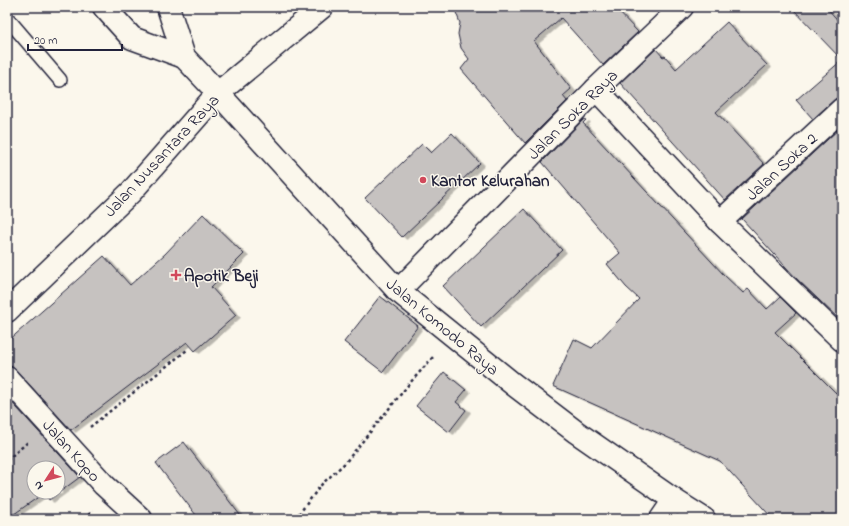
<svg xmlns="http://www.w3.org/2000/svg" width="849" height="526" font-family="'Indie Flower',sans-serif">
<defs>
<filter id="shadow"><feDropShadow dx="4.5" dy="2.5" stdDeviation="0" flood-color="#0004"/></filter>
</defs>
<rect width="100%" height="100%" fill="#fbf7ec"/>
<filter id="ink" filterUnits="userSpaceOnUse"><feTurbulence type="fractalNoise" baseFrequency=".025" numOctaves="2"/><feDisplacementMap in="SourceGraphic" scale="8" xChannelSelector="R" yChannelSelector="G"/><feConvolveMatrix kernelMatrix="1 2 1 2 8 2 1 2 1" color-interpolation-filters="sRGB"/></filter>
<g filter="url(#ink)">
<g fill="#c6c2c0" stroke="#22223b" fill-rule="evenodd" filter="url(#shadow)">
<polygon points="454,7 614,7 638,32 603,65 561,18 534,41 571,89 563,96 567,101 525,143 461,69 469,59 461,48 458,34 460,23"/>
<polygon points="791,7 826,7 842,25 842,97 834,100 813,119 796,100 842,60"/>
<polygon points="727,22 767,65 716,112 764,164 725,200 620,83 656,49 663,57 665,56 676,69"/>
<polygon points="584,119 586,120 583,123 724,275 743,293 748,289 767,309 780,297 796,313 775,332 842,399 842,519 773,519 720,461 553,386 574,339 592,348 639,299 626,287 607,264 620,253 542,162"/>
<polygon points="842,126 842,322 796,278 742,219"/>
<polygon points="452,133 480,163 402,237 365,198 422,144 431,153"/>
<polygon points="524,209 562,250 481,327 443,286"/>
<polygon points="203,214 244,254 211,287 236,315 195,351 187,342 71,430 16,370 11,366 7,366 7,342 104,256 130,285 165,254"/>
<polygon points="380,296 418,326 383,372 344,342"/>
<polygon points="444,372 466,390 456,402 466,410 449,432 416,406"/>
<path d="M 7,397 L 80,477 L 49,500 L 44,493 L 7,519 ZM 34,468 L 58,468 L 58,492 L 34,492 Z"/>
<polygon points="184,442 243,519 199,519 156,463"/>
</g>
<g fill="none" stroke-linecap="round" stroke-linejoin="round">
<g stroke="#22223b" stroke-width="16">
<polyline id="lane" points="7,18 60,80"/>
</g>
<g stroke="#22223b" stroke-width="25">
<g id="street">
<polyline points="596,89 720,222 842,340"/>
<polyline points="218,93 398,291 513,384 576,432 674,500 704,519"/>
<polyline points="720,222 842,109"/>
<polyline points="398,291 596,89 682,7"/>
<polyline points="7,378 104,485 141,519"/>
<polyline points="661,519 674,500"/>
</g>
</g>
<g stroke="#22223b" stroke-width="25">
<polyline id="secondary" points="7,311 131,192 218,93"/>
</g>
<g stroke="#22223b" stroke-width="25">
<g id="highway">
<polyline points="104,7 132,38 184,57"/>
<polyline points="168,7 184,57 218,93 322,7"/>
</g>
</g>
<g stroke="#22223b" stroke-width="2.5" stroke-dasharray="3 3" stroke-linecap="butt">
<polyline points="90,427 187,350"/>
<polyline points="7,460 28,442"/>
<polyline points="84,519 93,511"/>
<polyline points="295,519 322,484 345,463 409,384 434,356"/>
</g>
<use href="#lane" stroke="#fbf7ec" stroke-width="13"/>
<use href="#street" stroke="#fbf7ec" stroke-width="22"/>
<use href="#secondary" stroke="#fbf7ec" stroke-width="22"/>
<use href="#highway" stroke="#fbf7ec" stroke-width="22"/>
</g>
</g>
<g fill="#d1495b" stroke="#fbf7ec" stroke-width="1.5">
<circle cx="423" cy="180" r="4"/>
<path d="M174 269h4v4h4v4h-4v4h-4v-4h-4v-4h4z"/>
</g>
<g text-anchor="middle" stroke-width="3" stroke-linejoin="round" paint-order="stroke">
<g font-size="17" fill="#22223b" stroke="#fbf7ec">
<text transform="translate(572 114) rotate(-45)" y="6">Jalan Soka Raya</text>
<text transform="translate(161 155) rotate(-47)" y="6">Jalan Nusantara Raya</text>
<text transform="translate(781 166) rotate(-43)" y="6">Jalan Soka 2</text>
<text transform="translate(443 326) rotate(40)" y="6">Jalan Komodo Raya</text>
<text transform="translate(72 450) rotate(48)" y="6">Jalan Kopo</text>
</g>
<g font-size="17" font-weight="bold" fill="#22223b" stroke="#fbf7ec" text-anchor="start">
<text x="431" y="186">Kantor Kelurahan</text>
<text x="184" y="281">Apotik Beji</text>
</g>
</g>
<rect width="849" height="526" fill="none" stroke="#fbf7ec" stroke-width="24"/>
<rect x="12" y="12" width="825" height="502" fill="none" stroke="#22223b" stroke-width="1.5" filter="url(#ink)"/>
<g transform="translate(46 480) rotate(234)"><circle r="19" fill="#fbf7ec" stroke="#a4a2a5"/>
<path d="M0-3L7 15L0 10L-7 15Z" fill="#d1495b"/>
<text y="-6" font-size="11" font-weight="bold" text-anchor="middle" fill="#22223b">N</text>
</g>
<path d="M28 44v6h94v-6" fill="none" stroke="#22223b" stroke-width="2"/>
<text x="34" y="44" font-size="12" fill="#22223b" stroke="#fbf7ec" stroke-width="3" paint-order="stroke">20 m</text>
</svg>
